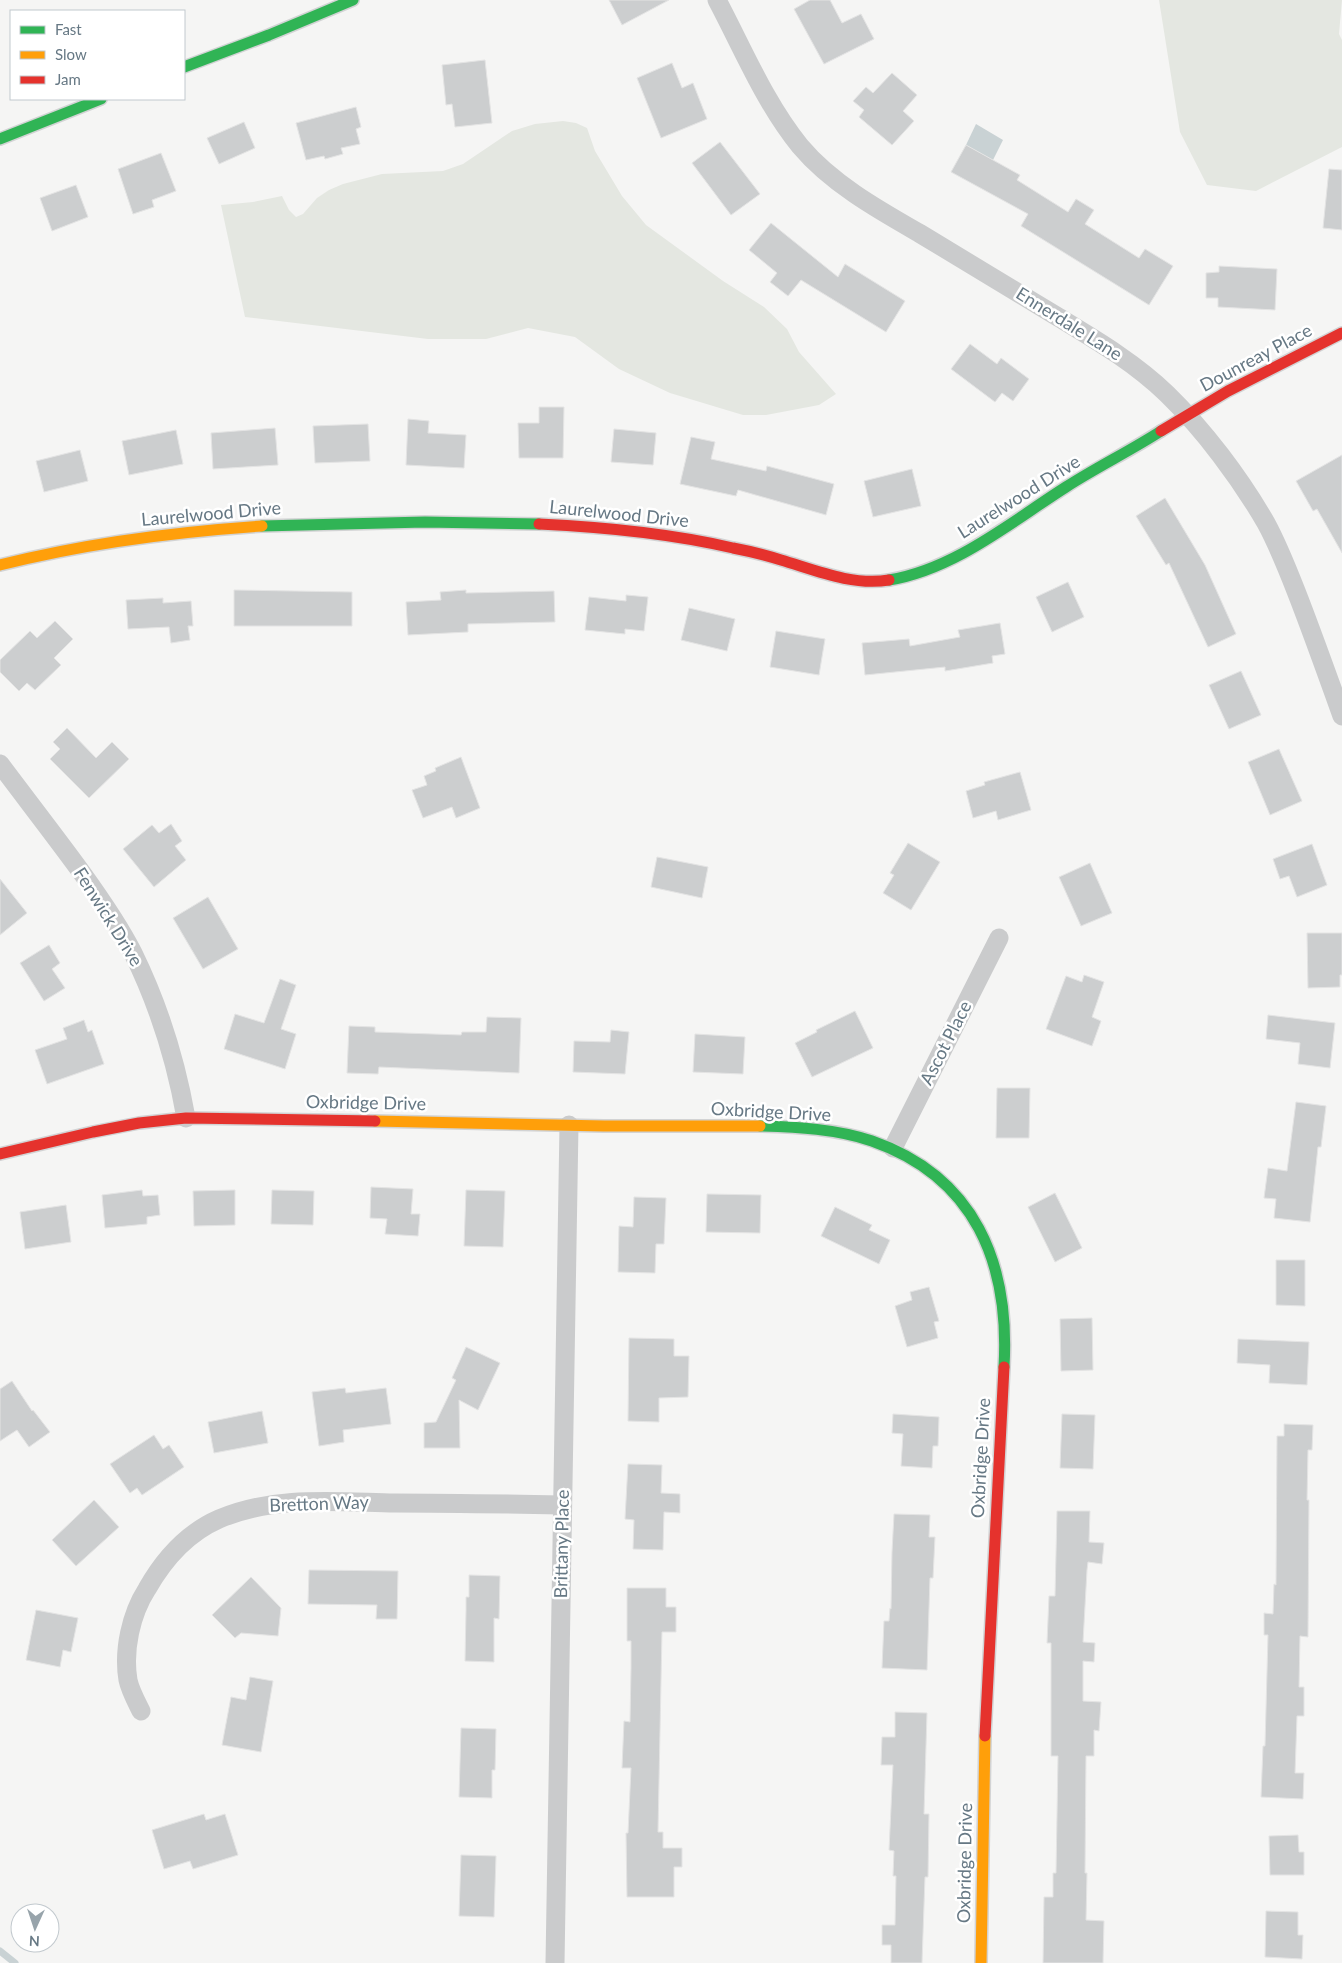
<svg xmlns="http://www.w3.org/2000/svg" width="1342" height="1963" font-family="Lato,sans-serif">
<rect width="100%" height="100%" fill="#f5f5f4"/>
<g fill="#e4e7e1">
<polygon points="1159,0 1342,0 1339,34 1342,40 1342,147 1256,191 1207,185 1180,132"/>
<polygon points="563,121 576,123 587,128 595,151 622,196 646,225 723,281 764,307 787,329 799,352 836,394 819,405 766,415 743,415 670,393 619,369 575,337 528,328 486,339 428,339 245,317 221,205 253,202 282,196 289,210 296,217 303,214 317,198 329,190 343,184 382,174 443,171 463,164 512,131 535,124"/>
</g>
<polygon fill="#c9d2d4" points="976,124 1003,140 993,160 966,145"/>
<g fill="none" stroke-linecap="round" stroke-linejoin="round">
<polyline stroke="#c9d2d4" stroke-width="7" points="0,1951 15,1963"/>
</g>
<g fill="#cccecf" stroke="#e4e4e4">
<polygon points="609,0 669,0 622,25"/>
<polygon points="810,0 830,0 842,23 861,14 874,39 824,64 794,9"/>
<polygon points="485,60 492,123 455,127 452,104 446,105 442,65"/>
<polygon points="672,63 682,88 693,83 707,119 661,138 637,78"/>
<polygon points="892,73 917,95 903,111 914,121 892,145 859,117 864,110 853,101 866,87 873,93"/>
<polygon points="356,107 361,127 356,129 360,144 341,148 343,154 325,159 324,156 306,160 296,123"/>
<polygon points="244,122 255,148 219,164 207,138"/>
<polygon points="720,142 760,194 731,215 692,163"/>
<polygon points="966,145 1020,175 1017,180 1068,212 1076,199 1094,210 1085,224 1139,258 1145,249 1173,266 1149,305 1021,226 1028,214 951,172"/>
<polygon points="161,153 176,191 152,200 154,207 133,214 118,169"/>
<polygon points="1329,169 1342,170 1342,230 1323,228"/>
<polygon points="76,185 88,217 52,231 40,198"/>
<polygon points="771,223 838,277 845,264 905,301 886,332 801,280 788,296 770,282 777,273 749,250"/>
<polygon points="1219,266 1277,269 1275,310 1218,307 1218,298 1206,298 1206,273 1219,272"/>
<polygon points="970,344 997,364 1001,358 1029,379 1013,401 1002,393 995,402 951,369"/>
<polygon points="539,407 564,407 563,458 519,458 518,423 539,423"/>
<polygon points="408,419 429,421 428,433 466,435 464,468 406,465"/>
<polygon points="368,424 370,461 315,463 313,426"/>
<polygon points="275,428 278,465 213,469 211,433"/>
<polygon points="614,429 656,433 653,465 611,462"/>
<polygon points="176,430 183,464 129,475 122,441"/>
<polygon points="691,437 715,442 711,459 766,471 767,466 834,484 826,515 738,490 736,496 680,484"/>
<polygon points="80,450 88,481 44,492 36,461"/>
<polygon points="1342,455 1342,553 1317,509 1313,511 1296,481"/>
<polygon points="912,469 921,506 873,517 864,481"/>
<polygon points="1165,498 1205,565 1236,634 1208,647 1169,563 1166,565 1136,516"/>
<polygon points="1068,582 1084,617 1052,632 1036,597"/>
<polygon points="234,590 352,592 352,626 234,626"/>
<polygon points="466,590 466,593 554,591 555,622 468,624 468,632 408,635 406,602 441,600 440,592"/>
<polygon points="626,595 648,597 644,631 625,629 625,634 585,630 589,597 626,601"/>
<polygon points="163,598 163,603 191,601 193,626 188,626 190,640 171,643 169,627 128,629 126,600"/>
<polygon points="689,608 735,619 727,651 681,640"/>
<polygon points="55,621 73,639 54,658 61,665 35,690 27,683 19,691 0,672 0,660 30,631 37,638"/>
<polygon points="1000,623 1005,654 992,656 993,663 945,671 945,667 865,675 862,643 909,639 910,646 960,637 958,630"/>
<polygon points="776,631 825,639 819,675 770,667"/>
<polygon points="1241,671 1261,715 1229,729 1209,685"/>
<polygon points="67,728 96,758 112,742 129,759 89,798 50,759 60,749 53,742"/>
<polygon points="1279,749 1302,801 1270,815 1248,762"/>
<polygon points="461,757 480,808 456,818 452,807 423,818 412,790 427,785 424,776 436,771 435,768"/>
<polygon points="1020,772 1031,810 998,820 996,811 973,818 966,791 985,785 984,782"/>
<polygon points="171,824 182,841 175,846 186,860 154,887 123,849 152,825 159,833"/>
<polygon points="908,843 940,862 911,910 883,893 894,875 890,873"/>
<polygon points="1312,844 1327,885 1297,897 1289,876 1280,879 1273,859"/>
<polygon points="657,857 708,867 702,898 651,887"/>
<polygon points="1090,863 1112,913 1081,926 1059,877"/>
<polygon points="0,879 27,913 0,935"/>
<polygon points="208,897 238,949 203,969 173,918"/>
<polygon points="1307,933 1342,933 1342,975 1340,975 1340,987 1308,988"/>
<polygon points="49,945 60,963 52,969 65,988 44,1001 20,963"/>
<polygon points="1084,975 1104,982 1092,1017 1101,1021 1092,1046 1046,1029 1066,976 1082,982"/>
<polygon points="280,979 296,985 281,1029 296,1034 285,1069 224,1049 235,1014 264,1023"/>
<polygon points="855,1011 873,1048 812,1077 795,1043 817,1032 816,1030"/>
<polygon points="1268,1015 1335,1023 1330,1068 1298,1064 1300,1043 1266,1039"/>
<polygon points="487,1017 521,1018 519,1073 379,1067 378,1074 347,1073 349,1026 375,1027 375,1032 461,1035 462,1032 486,1032"/>
<polygon points="84,1020 88,1032 92,1030 104,1064 47,1084 35,1050 67,1039 63,1028"/>
<polygon points="611,1030 629,1032 625,1074 573,1072 574,1041 610,1042"/>
<polygon points="695,1034 745,1037 743,1074 693,1072"/>
<polygon points="997,1088 1030,1088 1029,1138 996,1138"/>
<polygon points="1296,1102 1326,1106 1321,1147 1318,1147 1310,1222 1274,1218 1276,1199 1264,1198 1268,1168 1287,1171"/>
<polygon points="371,1187 413,1189 411,1214 420,1214 418,1236 385,1234 387,1219 370,1218"/>
<polygon points="142,1190 143,1196 158,1195 160,1215 147,1217 147,1224 105,1228 102,1195"/>
<polygon points="235,1190 235,1225 194,1226 193,1191"/>
<polygon points="272,1190 314,1191 313,1225 271,1224"/>
<polygon points="466,1190 505,1191 503,1247 464,1246"/>
<polygon points="1055,1193 1082,1248 1055,1262 1028,1207"/>
<polygon points="707,1194 761,1195 760,1233 706,1232"/>
<polygon points="634,1197 666,1198 664,1244 656,1244 655,1273 618,1272 619,1226 633,1227"/>
<polygon points="66,1205 71,1242 25,1249 20,1212"/>
<polygon points="835,1207 872,1225 869,1230 890,1240 879,1264 821,1236"/>
<polygon points="1276,1260 1305,1260 1305,1306 1276,1305"/>
<polygon points="929,1287 939,1321 934,1322 938,1338 907,1347 895,1306 912,1300 910,1292"/>
<polygon points="1092,1318 1093,1370 1061,1371 1060,1319"/>
<polygon points="629,1338 674,1339 674,1356 689,1356 688,1397 659,1398 659,1422 628,1421"/>
<polygon points="1238,1339 1309,1342 1307,1385 1269,1383 1270,1365 1237,1363"/>
<polygon points="466,1347 500,1363 478,1410 459,1400 460,1448 424,1448 424,1423 436,1422 456,1380 452,1378"/>
<polygon points="12,1381 32,1411 33,1410 50,1432 29,1447 17,1430 0,1441 0,1389"/>
<polygon points="345,1388 346,1393 386,1388 391,1424 343,1430 344,1442 319,1446 312,1392"/>
<polygon points="262,1411 268,1443 214,1453 208,1422"/>
<polygon points="893,1414 939,1417 938,1446 933,1446 932,1468 901,1466 903,1434 892,1433"/>
<polygon points="1062,1414 1095,1415 1093,1469 1060,1468"/>
<polygon points="1284,1424 1313,1425 1312,1450 1308,1450 1307,1500 1309,1500 1308,1637 1300,1636 1299,1687 1304,1687 1304,1716 1297,1716 1295,1773 1304,1773 1303,1799 1261,1797 1263,1746 1265,1746 1268,1635 1264,1635 1264,1613 1273,1614 1274,1584 1276,1585 1277,1436 1284,1436"/>
<polygon points="154,1435 163,1449 169,1445 184,1467 142,1495 137,1488 130,1493 110,1464"/>
<polygon points="628,1464 662,1465 661,1493 680,1494 680,1513 664,1512 663,1550 633,1549 634,1520 625,1519"/>
<polygon points="94,1500 119,1527 76,1566 52,1540"/>
<polygon points="1057,1511 1090,1511 1089,1542 1104,1543 1102,1564 1088,1562 1087,1570 1083,1642 1095,1643 1094,1662 1083,1661 1083,1701 1101,1702 1099,1731 1094,1730 1094,1756 1086,1756 1085,1873 1087,1873 1086,1920 1104,1921 1103,1963 1043,1963 1044,1897 1053,1897 1053,1873 1056,1873 1058,1756 1051,1756 1051,1643 1047,1643 1049,1596 1055,1596"/>
<polygon points="894,1514 930,1515 929,1537 935,1537 933,1578 930,1578 927,1670 882,1668 884,1621 889,1621 890,1608 891,1609 892,1552"/>
<polygon points="309,1570 398,1571 397,1619 376,1619 377,1605 308,1604"/>
<polygon points="469,1575 500,1576 499,1619 494,1618 494,1662 465,1661 466,1611 466,1597 469,1597"/>
<polygon points="251,1577 281,1608 278,1636 241,1633 235,1638 212,1615"/>
<polygon points="627,1588 666,1588 666,1607 676,1607 676,1632 662,1632 658,1832 663,1832 663,1848 682,1848 682,1867 674,1867 674,1897 627,1897 626,1833 628,1833 631,1768 622,1768 624,1721 630,1722 631,1669 631,1641 627,1641"/>
<polygon points="36,1610 78,1618 71,1652 63,1650 60,1667 26,1660"/>
<polygon points="250,1677 273,1681 261,1752 222,1745 231,1697 246,1700"/>
<polygon points="895,1712 927,1713 924,1814 929,1814 928,1877 925,1877 922,1963 891,1963 891,1945 882,1945 882,1925 895,1925 896,1876 893,1876 894,1851 889,1850 893,1765 881,1765 882,1737 895,1737"/>
<polygon points="461,1728 496,1729 495,1770 492,1770 492,1798 459,1797"/>
<polygon points="204,1814 206,1820 225,1814 238,1855 193,1869 190,1861 164,1869 152,1830"/>
<polygon points="1298,1835 1299,1852 1304,1852 1304,1875 1270,1875 1269,1836"/>
<polygon points="461,1855 496,1856 494,1917 459,1916"/>
<polygon points="1266,1911 1298,1912 1298,1935 1303,1935 1302,1959 1265,1957"/>
</g>
<g fill="none" stroke-linecap="round" stroke-linejoin="round">
<g stroke="#d2d3d4" stroke-width="14">
<g id="fast">
<polyline points="184,67 269,35 353,0"/>
<polyline points="0,139 101,99"/>
<polyline points="262,526 425,522 539,524"/>
<path d="M 889,580 C 955,569 1011,522 1066,487 C 1097,467 1130,451 1161,431"/>
<path d="M 760,1126 C 797,1127 837,1129 872,1141 C 975,1177 1010,1263 1004,1367"/>
</g>
</g>
<g stroke="#d2d3d4" stroke-width="14">
<g id="slow">
<path d="M 0,565 C 86,543 173,532 262,526"/>
<polyline points="375,1121 604,1126 760,1126"/>
<polyline points="981,1963 985,1736"/>
</g>
</g>
<g stroke="#d2d3d4" stroke-width="14">
<g id="jam">
<polyline points="1161,431 1228,391 1342,333"/>
<path d="M 539,524 C 604,527 669,533 733,548 C 749,551 765,555 781,560 C 815,570 852,586 889,580"/>
<polyline points="0,1154 93,1132 139,1123 186,1118 375,1121"/>
<polyline points="985,1736 1004,1367"/>
</g>
</g>
<g stroke="#cacbcc" stroke-width="19">
<path d="M 717,0 C 743,49 765,103 800,146 C 831,183 877,209 919,233 C 966,261 1012,289 1058,317 C 1096,340 1135,363 1167,394 C 1204,430 1240,478 1266,523 C 1278,545 1287,568 1296,591 C 1312,632 1327,674 1342,716"/>
<path d="M 0,764 C 27,800 55,836 82,873 C 100,898 119,925 133,953 C 158,1004 176,1061 186,1118"/>
<polyline points="893,1148 999,938"/>
<path d="M 141,1711 C 136,1701 130,1690 128,1680 C 123,1650 131,1614 147,1589 C 164,1559 187,1533 219,1519 C 275,1495 337,1502 395,1503 C 451,1503 507,1504 562,1505"/>
<polyline points="555,1963 569,1125"/>
</g>
<use href="#fast" stroke="#30b455" stroke-width="11"/>
<use href="#slow" stroke="#ff9f0a" stroke-width="11"/>
<use href="#jam" stroke="#e5322d" stroke-width="11"/>
</g>
<g text-anchor="middle" stroke-width="5" stroke-linejoin="round" paint-order="stroke">
<g font-size="18" fill="#667884" stroke="#fff">
<text transform="translate(1069 324) rotate(32)" y="6">Ennerdale Lane</text>
<text transform="translate(1256 358) rotate(-28)" y="6">Dounreay Place</text>
<text transform="translate(1019 497) rotate(-32)" y="6">Laurelwood Drive</text>
<text transform="translate(211 514) rotate(-5)" y="6">Laurelwood Drive</text>
<text transform="translate(619 514) rotate(6)" y="6">Laurelwood Drive</text>
<text transform="translate(108 917) rotate(58)" y="6">Fenwick Drive</text>
<text transform="translate(946 1043) rotate(-63)" y="6">Ascot Place</text>
<text transform="translate(366 1103) rotate(1)" y="6">Oxbridge Drive</text>
<text transform="translate(771 1112) rotate(3)" y="6">Oxbridge Drive</text>
<text transform="translate(981 1458) rotate(-87)" y="6">Oxbridge Drive</text>
<text transform="translate(319 1504) rotate(-2)" y="6">Bretton Way</text>
<text transform="translate(562 1544) rotate(-89)" y="6">Brittany Place</text>
<text transform="translate(965 1863) rotate(-89)" y="6">Oxbridge Drive</text>
</g>
</g>
<rect x="10" y="10" width="175" height="90" fill="#ffffff" stroke="#c2c9ce"/>
<rect x="20" y="26" width="25" height="8" fill="#30b455" stroke="#c2c9ce"/>
<text x="55" y="35" font-size="15" fill="#667884">Fast</text>
<rect x="20" y="51" width="25" height="8" fill="#ff9f0a" stroke="#c2c9ce"/>
<text x="55" y="60" font-size="15" fill="#667884">Slow</text>
<rect x="20" y="76" width="25" height="8" fill="#e5322d" stroke="#c2c9ce"/>
<text x="55" y="85" font-size="15" fill="#667884">Jam</text>
<g transform="translate(35 1928) rotate(183)"><circle r="24" fill="#ffffff" stroke="#c2c9ce"/>
<path d="M0-4L9 19L0 12L-9 19Z" fill="#98a4ab"/>
<text y="-8" font-size="14" font-weight="bold" text-anchor="middle" fill="#667884">N</text>
</g>
</svg>
